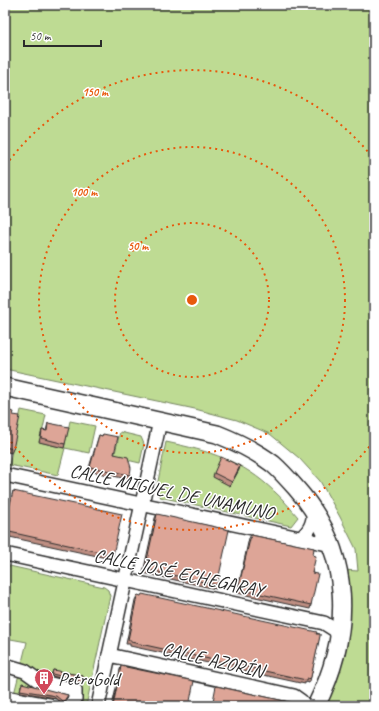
<svg xmlns="http://www.w3.org/2000/svg" width="379" height="711" font-family="Caveat,sans-serif">
<rect width="100%" height="100%" fill="#fff"/>
<filter id="ink" filterUnits="userSpaceOnUse"><feTurbulence type="fractalNoise" baseFrequency=".025" numOctaves="2"/><feDisplacementMap in="SourceGraphic" scale="8" xChannelSelector="R" yChannelSelector="G"/><feConvolveMatrix kernelMatrix="1 2 1 2 8 2 1 2 1" color-interpolation-filters="sRGB"/></filter>
<g filter="url(#ink)">
<g fill="#bedb93" stroke="#74835f">
<polygon points="5,5 374,5 374,706 324,706 343,570 358,571 356,549 340,517 320,481 299,458 270,434 237,420 195,409 5,369"/>
<polygon points="21,410 46,415 40,442 64,448 70,421 95,426 89,453 65,448 58,475 9,465"/>
<polygon points="120,432 141,437 144,444 140,463 114,457"/>
<path d="M 166,442 C 209,451 242,460 275,492 C 283,499 290,508 298,517 L 291,526 L 160,497 L 157,494 L 157,486 Z"/>
<polygon points="5,565 104,587 108,590 110,596 86,706 28,706 12,702 27,642 5,638"/>
</g>
<g fill="none" stroke-linecap="round" stroke-linejoin="round">
<g stroke="#2b2b2b" stroke-width="16">
<g id="minor">
<polyline points="5,475 332,545"/>
<path d="M 301,538 C 310,530 313,524 314,511"/>
<polyline points="5,554 324,623 335,630 339,638"/>
<polyline points="109,655 294,696 301,701 305,706"/>
<polyline points="5,665 25,671 39,681 75,690 75,699 71,706"/>
<polyline points="5,697 54,706"/>
<polyline points="98,706 160,421"/>
</g>
</g>
<g stroke="#2b2b2b" stroke-width="20">
<path id="major" d="M 5,387 L 217,434 C 237,442 256,451 273,464 C 281,471 289,480 296,488 C 353,552 353,632 316,706"/>
</g>
<use href="#minor" stroke="#fff" stroke-width="13"/>
<use href="#major" stroke="#fff" stroke-width="17"/>
</g>
<g fill="#be8e82" stroke="#2b2b2b">
<polygon points="5,410 13,415 13,449 11,453 5,451"/>
<polygon points="48,423 65,444 64,448 39,442 42,430 46,431"/>
<polygon points="103,434 114,454 130,475 128,479 88,471 99,435 102,436"/>
<polygon points="240,466 230,486 213,477 214,473"/>
<polygon points="13,491 113,555 111,559 5,536 5,523"/>
<polygon points="157,514 217,585 216,589 143,573 155,518"/>
<polygon points="251,535 313,555 311,605 310,609 237,593 249,538"/>
<polygon points="137,596 320,634 310,681 309,683 305,682 305,684 130,646 130,644 126,644 135,600"/>
<polygon points="121,666 189,706 112,706 120,670"/>
<polygon points="53,670 83,676 81,685 77,682 51,676"/>
<polygon points="21,685 68,695 64,703 61,703 55,698 20,692"/>
</g>
<polygon fill="#9b746a" stroke="#2b2b2b" points="240,466 239,470 230,486"/>
<g fill="#dda597" stroke="#2b2b2b">
<polygon points="5,410 14,412 13,415 20,416 13,449 5,447"/>
<polygon points="48,423 69,427 65,444 41,438 42,430 47,431"/>
<polygon points="103,434 118,437 114,454 128,457 131,468 130,475 90,467 99,435 102,436"/>
<polygon points="221,457 240,466 232,482 214,473"/>
<polygon points="13,491 122,514 113,555 5,531 5,526"/>
<polygon points="157,514 229,530 217,585 145,569"/>
<polygon points="251,535 314,548 313,555 316,556 312,573 318,574 311,605 238,589"/>
<polygon points="142,594 317,632 316,634 320,634 320,636 311,677 310,679 307,678 306,680 131,642 131,640 128,640 137,596 138,595 141,596"/>
<polygon points="121,666 194,681 189,706 113,706"/>
<polygon points="53,670 83,676 82,683 78,680 52,674"/>
<polygon points="5,678 9,683 5,685"/>
<polygon points="22,683 68,695 64,701 62,701 56,696 20,690"/>
<polygon points="216,686 289,702 288,706 212,706"/>
</g>
</g>
<g fill="none" stroke="#e8590c" stroke-width="2" stroke-dasharray="2 4">
<circle cx="192" cy="300" r="77"/>
<circle cx="192" cy="300" r="153"/>
<path d="M373 442A230 230 0 0 1 6 435M6 165A230 230 0 0 1 373 158"/>
</g>
<defs>
<g id="building-pin" transform="scale(1)"><path d="M0 17L-7.5 6A9.5 9.5 0 1 1 7.5 6Z" fill="#d1495b" stroke="#fff"/><path d="M-4-6H4V6H1V3H-1V6H-4ZM-2.5-4.3h1.7v1.8h-1.7ZM.8-4.3h1.7v1.8H.8ZM-2.5-1h1.7V.8h-1.7ZM.8-1h1.7V.8H.8Z" fill="#fff"/></g>
</defs>
<g fill-rule="evenodd">
<use href="#building-pin" x="44" y="678"/>
</g>
<g text-anchor="middle" stroke-width="3" stroke-linejoin="round" paint-order="stroke">
<g font-size="19" fill="#2b2b2b" stroke="#fff">
<text transform="translate(172 491) rotate(12)" y="7">CALLE MIGUEL DE UNAMUNO</text>
<text transform="translate(179 572) rotate(12)" y="7">CALLE JOSÉ ECHEGARAY</text>
<text transform="translate(213 659) rotate(13)" y="7">CALLE AZORÍN</text>
</g>
<g font-size="19" fill="#2b2b2b" stroke="#fff" text-anchor="start">
<text x="58" y="685">PetroGold</text>
</g>
</g>
<circle cx="192" cy="300" r="6" fill="#e8590c" stroke="#fff" stroke-width="2"/>
<g font-size="12" text-anchor="middle" font-weight="bold" fill="#e8590c" stroke="#fff" stroke-width="3" stroke-linejoin="round" paint-order="stroke">
<text x="95" y="96">150 m</text>
<text x="84" y="196">100 m</text>
<text x="138" y="250">50 m</text>
</g>
<rect width="379" height="711" fill="none" stroke="#fff" stroke-width="20"/>
<rect x="10" y="10" width="359" height="691" fill="none" stroke="#2b2b2b" stroke-width="1.5" filter="url(#ink)"/>
<path d="M24 40v6h77v-6" fill="none" stroke="#2b2b2b" stroke-width="2"/>
<text x="30" y="40" font-size="12" fill="#2b2b2b" stroke="#ffffff" stroke-width="3" paint-order="stroke">50 m</text>
</svg>
